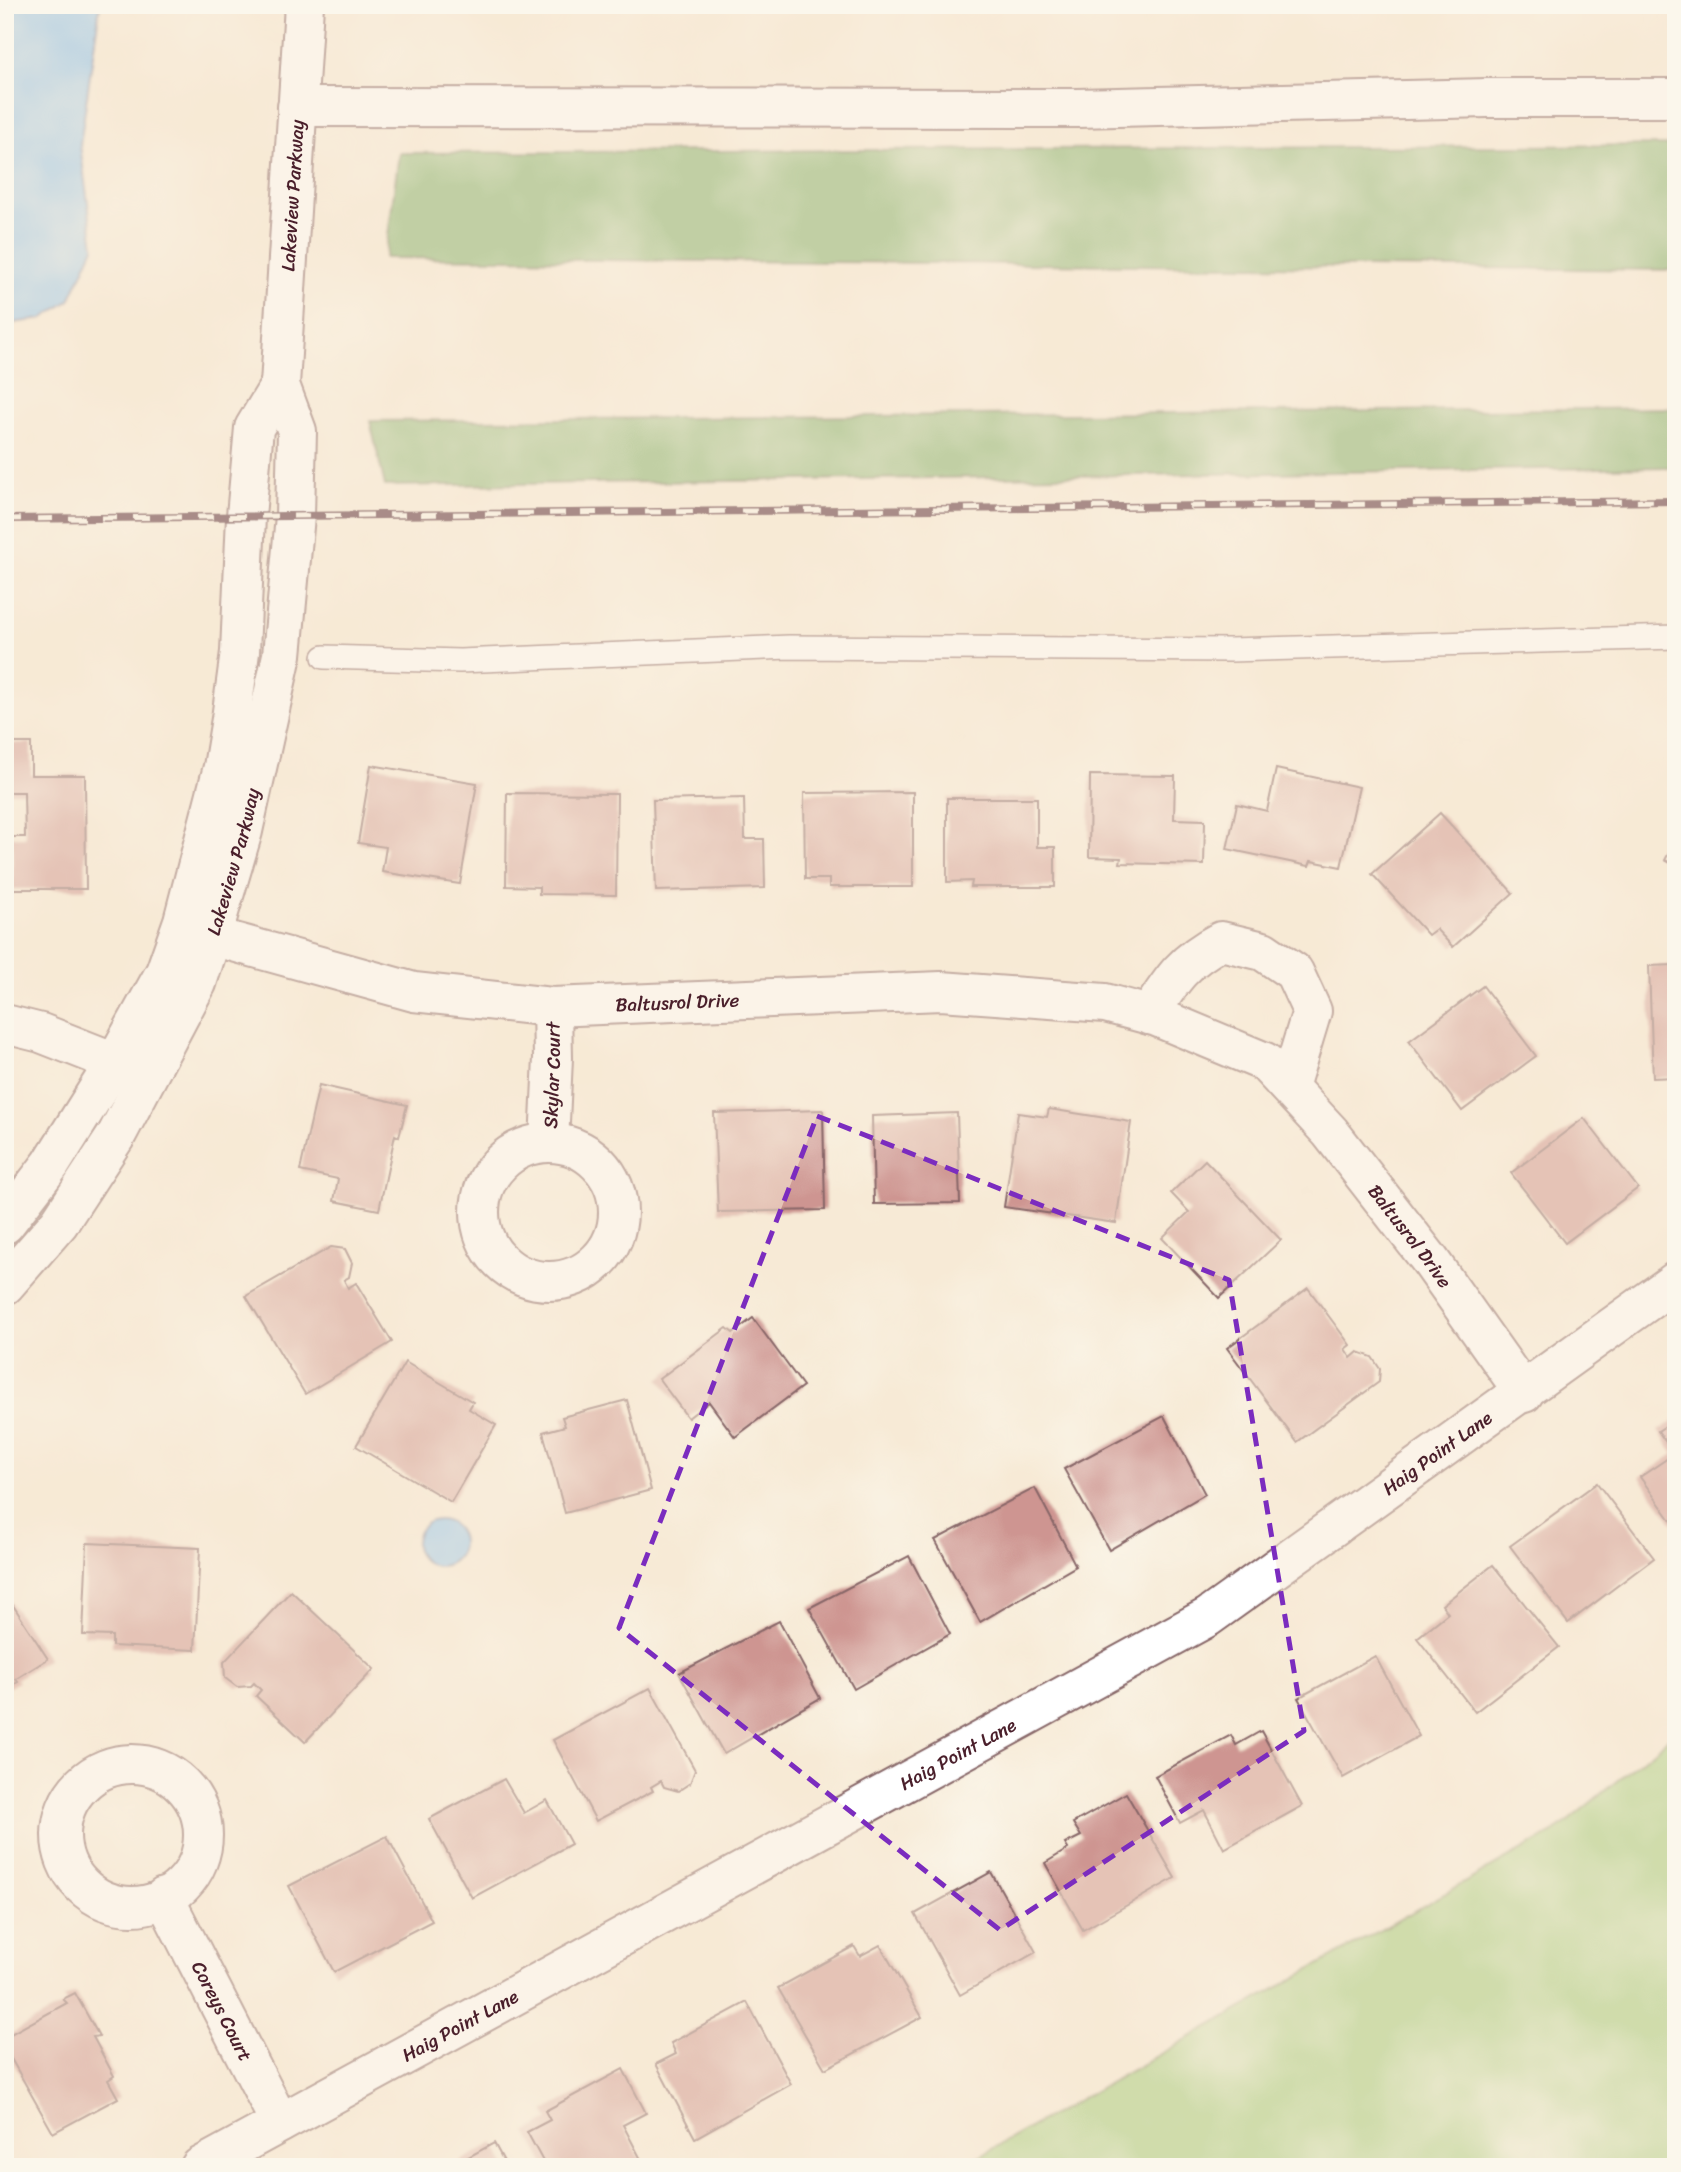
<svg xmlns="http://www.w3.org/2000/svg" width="1681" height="2172" font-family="Sriracha,sans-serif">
<rect width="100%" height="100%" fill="#fbf7ec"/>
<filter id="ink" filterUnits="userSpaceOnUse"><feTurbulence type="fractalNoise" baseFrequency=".0143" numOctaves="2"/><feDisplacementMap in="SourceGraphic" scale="14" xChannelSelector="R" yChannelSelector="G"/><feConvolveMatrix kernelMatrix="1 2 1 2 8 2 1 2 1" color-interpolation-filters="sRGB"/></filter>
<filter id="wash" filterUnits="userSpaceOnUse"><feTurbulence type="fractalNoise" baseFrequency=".00686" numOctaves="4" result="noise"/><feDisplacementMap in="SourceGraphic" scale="28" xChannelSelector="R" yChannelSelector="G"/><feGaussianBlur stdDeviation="1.57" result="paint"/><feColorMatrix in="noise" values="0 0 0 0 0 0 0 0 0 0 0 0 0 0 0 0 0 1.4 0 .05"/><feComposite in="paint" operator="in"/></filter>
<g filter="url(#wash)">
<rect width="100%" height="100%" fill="#f7ead6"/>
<polygon fill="#9fcc79" stroke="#747652" stroke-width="2" points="1676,1732 1676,2167 960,2167 1556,1831"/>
<g fill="#7fb069" stroke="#64684a" stroke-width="2">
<polygon points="1676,145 1676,270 385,258 399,153"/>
<polygon points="1676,408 1676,467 385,486 370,421"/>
</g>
<g fill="#7dbef2" stroke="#646e8e" stroke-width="2">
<polygon points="5,5 100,5 80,145 94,247 70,300 42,319 5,324"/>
<circle cx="439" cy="1543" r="23"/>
</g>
<g id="blocks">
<g fill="#ce9591">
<polygon points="5,743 31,743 31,775 85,775 86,889 13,889 12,837 25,837 24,792 5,792"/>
<polygon points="371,765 477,783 460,884 382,872 386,847 358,843"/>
<polygon points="1276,769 1359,787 1341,867 1311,861 1309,866 1227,849 1237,804 1267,811"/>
<polygon points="1090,775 1175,776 1174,819 1205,820 1204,865 1120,863 1121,858 1089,857"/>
<polygon points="913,792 913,887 829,887 829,879 805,879 804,793"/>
<polygon points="507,793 617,794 616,895 539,894 539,887 506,886"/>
<polygon points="744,798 745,839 764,839 765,888 656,891 653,800"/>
<polygon points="947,798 1037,798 1037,847 1055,847 1055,887 971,887 972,881 947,882"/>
<polygon points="1440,813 1513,893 1453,947 1436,929 1428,935 1372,874"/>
<polygon points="1676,840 1676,866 1665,860"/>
<polygon points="1676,965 1676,1077 1653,1078 1649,966"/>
<polygon points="1483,986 1536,1056 1462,1111 1409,1041"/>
<polygon points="319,1085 407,1105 399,1137 395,1135 379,1210 334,1201 338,1179 300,1171"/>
<polygon points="1049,1109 1131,1122 1116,1223 1004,1207 1018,1113 1047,1117"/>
<polygon points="823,1110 825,1210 718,1212 714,1113"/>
<polygon points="957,1113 960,1203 874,1204 872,1116"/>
<polygon points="1584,1118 1638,1188 1565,1243 1511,1173"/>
<polygon points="1205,1160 1281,1240 1219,1298 1162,1238 1189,1212 1171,1193"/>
<polygon points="331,1247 345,1249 352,1263 349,1277 344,1280 348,1288 356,1283 392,1342 305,1394 246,1296"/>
<polygon points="1308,1288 1350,1345 1345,1349 1351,1358 1358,1352 1372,1357 1380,1369 1379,1382 1297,1442 1227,1348"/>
<polygon points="753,1318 803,1386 735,1437 709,1402 688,1418 659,1379 727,1328 733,1333"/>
<polygon points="405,1362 473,1402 469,1409 496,1425 451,1502 356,1446"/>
<polygon points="627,1400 651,1490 565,1513 543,1432 565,1426 562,1417"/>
<polygon points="1164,1416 1205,1494 1109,1550 1064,1469"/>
<polygon points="1676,1419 1676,1527 1640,1477 1674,1454 1658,1431"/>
<polygon points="1597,1483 1654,1558 1568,1623 1510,1546"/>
<polygon points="1035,1488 1076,1566 980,1622 935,1540"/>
<polygon points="87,1543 200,1548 195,1650 112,1646 112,1636 83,1635"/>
<polygon points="909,1556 950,1634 854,1689 809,1608"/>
<polygon points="1493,1565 1559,1647 1475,1712 1417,1638 1448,1613 1442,1605"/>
<polygon points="291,1591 374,1669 305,1742 256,1696 261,1690 254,1683 251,1686 237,1687 225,1678 224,1662"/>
<polygon points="5,1593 48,1659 16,1679 18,1682 5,1690"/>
<polygon points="779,1621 820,1698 724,1754 679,1673"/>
<polygon points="1375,1656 1419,1736 1343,1778 1298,1698"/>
<polygon points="650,1688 695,1770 690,1783 678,1791 664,1787 661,1781 651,1787 653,1791 596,1821 553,1740"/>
<polygon points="1261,1731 1302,1806 1224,1849 1204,1810 1180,1823 1155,1776 1231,1735 1236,1745"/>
<polygon points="504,1779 524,1813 547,1800 571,1844 472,1898 429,1819"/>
<polygon points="1126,1793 1175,1878 1083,1930 1045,1863 1068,1849 1065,1844 1081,1836 1073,1823"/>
<polygon points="387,1836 432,1921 334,1972 289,1886"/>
<polygon points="991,1872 1036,1952 960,1995 915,1914"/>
<polygon points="880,1945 922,2017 825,2069 778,1988 854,1946 860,1956"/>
<polygon points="75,1993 99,2036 93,2037 114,2076 108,2080 118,2098 53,2133 5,2048 5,2037 67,2003 63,1999"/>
<polygon points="747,2002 791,2084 695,2138 656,2064 676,2054 671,2043"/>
<polygon points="623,2069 646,2113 623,2125 645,2167 546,2167 527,2132 550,2120 545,2111"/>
<polygon points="494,2143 507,2167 450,2167"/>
</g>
</g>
</g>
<g filter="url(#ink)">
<use href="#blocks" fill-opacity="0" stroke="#876667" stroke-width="2"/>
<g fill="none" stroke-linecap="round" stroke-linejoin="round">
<g stroke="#876667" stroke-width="26">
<polyline id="lane" points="324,657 460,661 789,647 1230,650 1676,637"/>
</g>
<g stroke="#876667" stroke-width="42">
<g id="street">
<polyline points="297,107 1077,108 1488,98 1676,98"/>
<path id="s1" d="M 212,936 L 414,992 L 552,1007 L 941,991 L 1105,1003 L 1157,1017 L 1265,1062 L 1330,1132 L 1429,1259 L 1524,1393"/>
<path d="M 1149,1015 C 1172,979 1183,961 1221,941 L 1263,951 L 1294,972 L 1312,1011 L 1289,1087"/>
<polyline points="5,1024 41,1033 115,1062"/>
<path id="s2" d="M 549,1143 L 553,1058 L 552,1007"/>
<circle cx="549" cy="1212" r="69"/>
<circle cx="132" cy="1835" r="71"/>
<path id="s3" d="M 164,1897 L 280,2123"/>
<path id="s4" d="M 200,2167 L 1208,1617 L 1676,1281"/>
</g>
</g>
<g stroke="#876667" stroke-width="42">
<g id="secondary">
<polyline points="5,1224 51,1164 115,1062 165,972 183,921 223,767 231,719 240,652 246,516 254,428 280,385"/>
<path id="s5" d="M 5,1285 L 59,1223 L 116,1136 L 197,983 L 212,936 L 243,831 L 282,655 L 295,516 L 297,431 L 280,385 L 304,5"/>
</g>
</g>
<use href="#lane" stroke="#fff" stroke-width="23"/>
<use href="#street" stroke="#fff" stroke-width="38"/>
<use href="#secondary" stroke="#fff" stroke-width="38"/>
<g stroke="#4a1f2b" stroke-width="8">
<polyline id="rail" points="5,519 1676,501"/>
</g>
<use href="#rail" stroke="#fbf7ec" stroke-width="5" stroke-dasharray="16" stroke-linecap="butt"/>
</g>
</g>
<path d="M0 0H1681V2172H0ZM 817,1116 L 1229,1280 L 1304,1731 L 1000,1930 L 619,1628 Z" fill="#f7ead6" fill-opacity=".55" fill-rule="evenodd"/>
<path fill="none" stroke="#7b2cbf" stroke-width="5" stroke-dasharray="14 9" stroke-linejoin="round" d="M 817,1116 L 1229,1280 L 1304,1731 L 1000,1930 L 619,1628 Z"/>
<g text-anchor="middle" stroke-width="5" stroke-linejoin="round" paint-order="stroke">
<g font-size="19" fill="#4a1f2b" stroke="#fbf7ec">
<text dy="7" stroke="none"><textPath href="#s5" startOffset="1162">Lakeview Parkway</textPath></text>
<text dy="7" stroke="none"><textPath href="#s5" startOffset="486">Lakeview Parkway</textPath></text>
<text dy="7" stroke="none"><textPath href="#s1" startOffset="474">Baltusrol Drive</textPath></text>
<text dy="7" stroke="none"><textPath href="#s2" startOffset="68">Skylar Court</textPath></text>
<text dy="7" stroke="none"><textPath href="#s1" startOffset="1300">Baltusrol Drive</textPath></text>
<text dy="7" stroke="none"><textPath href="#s4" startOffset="1430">Haig Point Lane</textPath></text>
<text dy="7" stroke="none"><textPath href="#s4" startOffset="863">Haig Point Lane</textPath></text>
<text dy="7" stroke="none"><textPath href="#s3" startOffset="128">Coreys Court</textPath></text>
<text dy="7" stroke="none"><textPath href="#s4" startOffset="296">Haig Point Lane</textPath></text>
</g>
</g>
<rect width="1681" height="2172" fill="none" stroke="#fbf7ec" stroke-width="28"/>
</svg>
